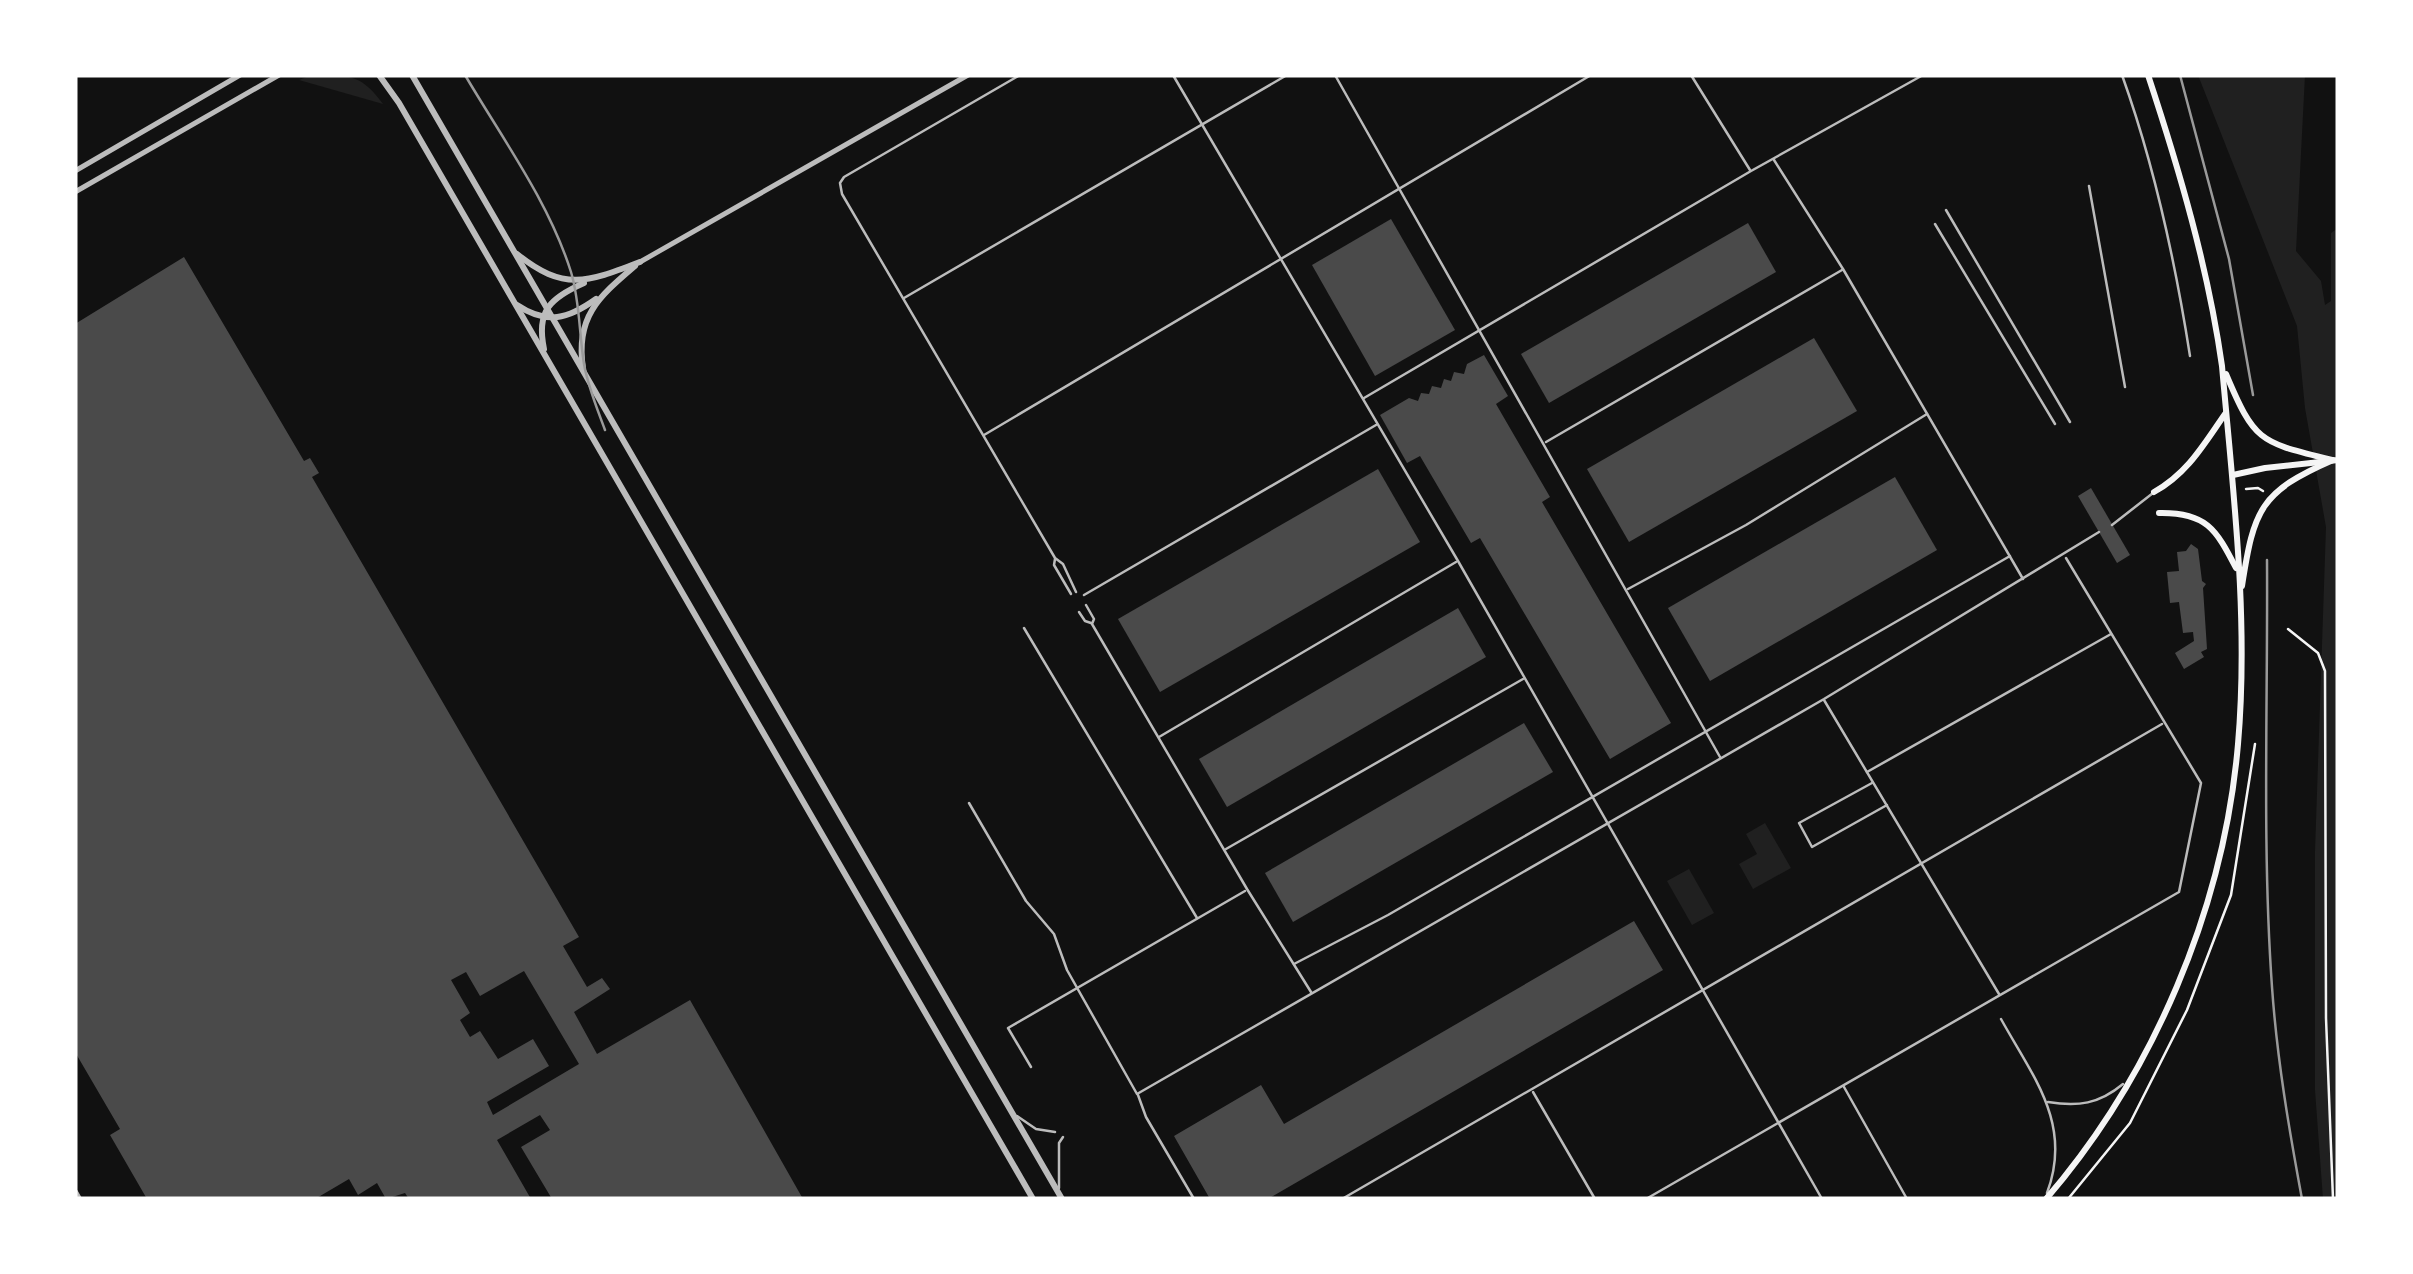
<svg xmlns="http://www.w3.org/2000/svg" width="2413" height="1274" font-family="'Golos Text',sans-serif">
<rect width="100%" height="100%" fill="#111"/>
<g fill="#202020">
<path d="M 312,75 C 347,75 361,73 383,104 L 299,80 Z"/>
<polygon points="2198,75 2305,75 2296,251 2321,281 2325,305 2331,301 2331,233 2338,228 2338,1199 2323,1199 2315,1090 2315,852 2326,527 2305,408 2297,326"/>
<polygon points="1765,823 1791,868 1753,889 1739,864 1757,854 1746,834"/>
<polygon points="1689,869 1714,913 1692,925 1667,881"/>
</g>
<g fill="#4a4a4a" fill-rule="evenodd">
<polygon points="1391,219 1455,330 1375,376 1312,265"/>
<polygon points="1748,223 1776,272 1549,403 1521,354"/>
<path d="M 184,257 L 304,461 L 310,458 L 319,473 L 312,477 L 579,937 L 563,946 L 587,987 L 602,978 L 610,989 L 574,1012 L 597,1054 L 690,1000 L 803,1199 L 552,1199 L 521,1147 L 550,1130 L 540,1115 L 497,1140 L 531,1199 L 409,1199 L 405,1193 L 386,1199 L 377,1183 L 358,1195 L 349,1179 L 315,1199 L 147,1199 L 110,1135 L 120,1129 L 75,1052 L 75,324 ZM 524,971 L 579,1064 L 493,1115 L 487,1102 L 549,1066 L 533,1039 L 498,1059 L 480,1031 L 470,1037 L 460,1020 L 470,1013 L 451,980 L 466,972 L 480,996 Z"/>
<polygon points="1814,338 1857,411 1629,542 1587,469"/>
<polygon points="1484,355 1508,396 1496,404 1550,497 1542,502 1671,723 1610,759 1480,538 1471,543 1420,456 1407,463 1380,415 1409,398 1418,401 1421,393 1429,394 1432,386 1441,388 1444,379 1451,381 1454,372 1464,374 1467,364"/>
<polygon points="1378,469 1420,542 1160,692 1118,619"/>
<polygon points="1895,477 1937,550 1710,681 1668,608"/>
<polygon points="2091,488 2130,555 2117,563 2078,496"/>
<polygon points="2191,544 2198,549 2202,581 2206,584 2203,588 2207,649 2201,652 2204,657 2184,669 2175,653 2194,641 2193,632 2183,633 2179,602 2170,603 2167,572 2179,571 2177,552 2186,551"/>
<polygon points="1458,608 1486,657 1227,807 1199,759"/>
<polygon points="1524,723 1553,772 1293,922 1265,873"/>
<polygon points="1634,921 1663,970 1268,1199 1210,1199 1174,1136 1261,1085 1284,1124"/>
</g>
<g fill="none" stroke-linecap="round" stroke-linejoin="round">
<g stroke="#f5f5f5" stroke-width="2.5">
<polyline points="2246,489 2258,488 2263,491"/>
<polyline points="2288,629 2318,653 2325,671 2326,1018 2333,1199"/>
<polyline points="2068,1199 2130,1123 2187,1010 2231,895 2255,744"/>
</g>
<g stroke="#bcbcbc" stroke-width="2.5">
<polyline points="1020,75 844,177 840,183 842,194 1055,558 1063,564 1076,592"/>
<polyline points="1173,75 1458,561 1822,1199"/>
<polyline points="1335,75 1720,757"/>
<polyline points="1691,75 1750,170"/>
<path d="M 2122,75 C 2155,167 2175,260 2190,356"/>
<polyline points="1774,160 1843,269 2023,579"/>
<polyline points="2089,186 2125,387"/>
<polyline points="1946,210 2070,422"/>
<polyline points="1935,224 2055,424"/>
<polyline points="904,298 1287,75"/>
<polyline points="1364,398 1751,171 1923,75"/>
<polyline points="984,435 1591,75"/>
<polyline points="1546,442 1842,270"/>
<polyline points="2112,525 2153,493"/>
<polyline points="1055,559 1054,565 1071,594"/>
<polyline points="1628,589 1746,525 1927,414"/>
<polyline points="1084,595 1376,425"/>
<polyline points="1086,605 1094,619 1092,624 1247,889 1311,992"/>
<polyline points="1079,612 1085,621 1091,623"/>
<polyline points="1024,628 1197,918"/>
<polyline points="1824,700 1999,994"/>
<polyline points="1159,737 1456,562"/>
<polyline points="1867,772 2111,634"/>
<polyline points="1872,783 1799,823 1812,847 1887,805"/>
<polyline points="969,803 1026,901 1054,934 1067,970 1137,1094 1824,699 2099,532"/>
<polyline points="1226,849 1523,679"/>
<polyline points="1294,964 1388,915 2010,556"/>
<path d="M 2001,1019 C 2033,1077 2073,1124 2047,1193"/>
<polyline points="1031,1067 1008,1028 1245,891"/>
<polyline points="1844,1087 1907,1199"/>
<polyline points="1533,1092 1595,1199"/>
<polyline points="1138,1095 1146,1117 1194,1199"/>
<path d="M 2048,1102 C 2078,1107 2099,1104 2123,1084"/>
<polyline points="1017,1116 1036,1129 1055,1132"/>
<polyline points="1059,1188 1059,1143 1063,1137"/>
<polyline points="1342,1199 2162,724"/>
<polyline points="1646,1199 2179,892 2201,783 2066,558"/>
</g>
<g stroke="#bcbcbc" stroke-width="5">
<polyline points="75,171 240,75"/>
<polyline points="75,192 279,75"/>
<polyline points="640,262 968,75"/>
</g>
<g stroke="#bcbcbc" stroke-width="6">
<polyline points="379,75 399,103 1033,1199"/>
<polyline points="412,75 1062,1199"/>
<path d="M 517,254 C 564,292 588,282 640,262"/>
<path d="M 517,305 C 547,325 568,319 596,299"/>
<path d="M 544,349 C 536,311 550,298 584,283"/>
<path d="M 583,368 C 575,316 600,296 635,266"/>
<polyline points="75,1192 79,1199"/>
</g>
<g stroke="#f5f5f5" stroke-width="6">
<path d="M 2226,374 C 2255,443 2260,442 2332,460"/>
<polyline points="2233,475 2265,468 2338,460"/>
<path d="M 2154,492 C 2188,473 2204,444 2225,414"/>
<path d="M 2159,513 C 2206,512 2216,529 2236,568"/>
<path d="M 2242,586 C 2254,509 2260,492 2333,460"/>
<path d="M 2046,1199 C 2153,1075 2224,908 2238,744 C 2249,618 2233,491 2222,366 C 2208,267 2179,169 2148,75"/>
</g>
<g stroke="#9a9a9a" stroke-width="2.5">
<path d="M 465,75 C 502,138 549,202 571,272 C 580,302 579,333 584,364 C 588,387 597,408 605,430"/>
<polyline points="2180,75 2229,259 2253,395"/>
<path d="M 2267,560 C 2268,702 2262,846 2272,987 C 2277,1059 2289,1129 2302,1199"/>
</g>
</g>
<rect width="2413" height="1274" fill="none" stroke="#ffffff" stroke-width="155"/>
</svg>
